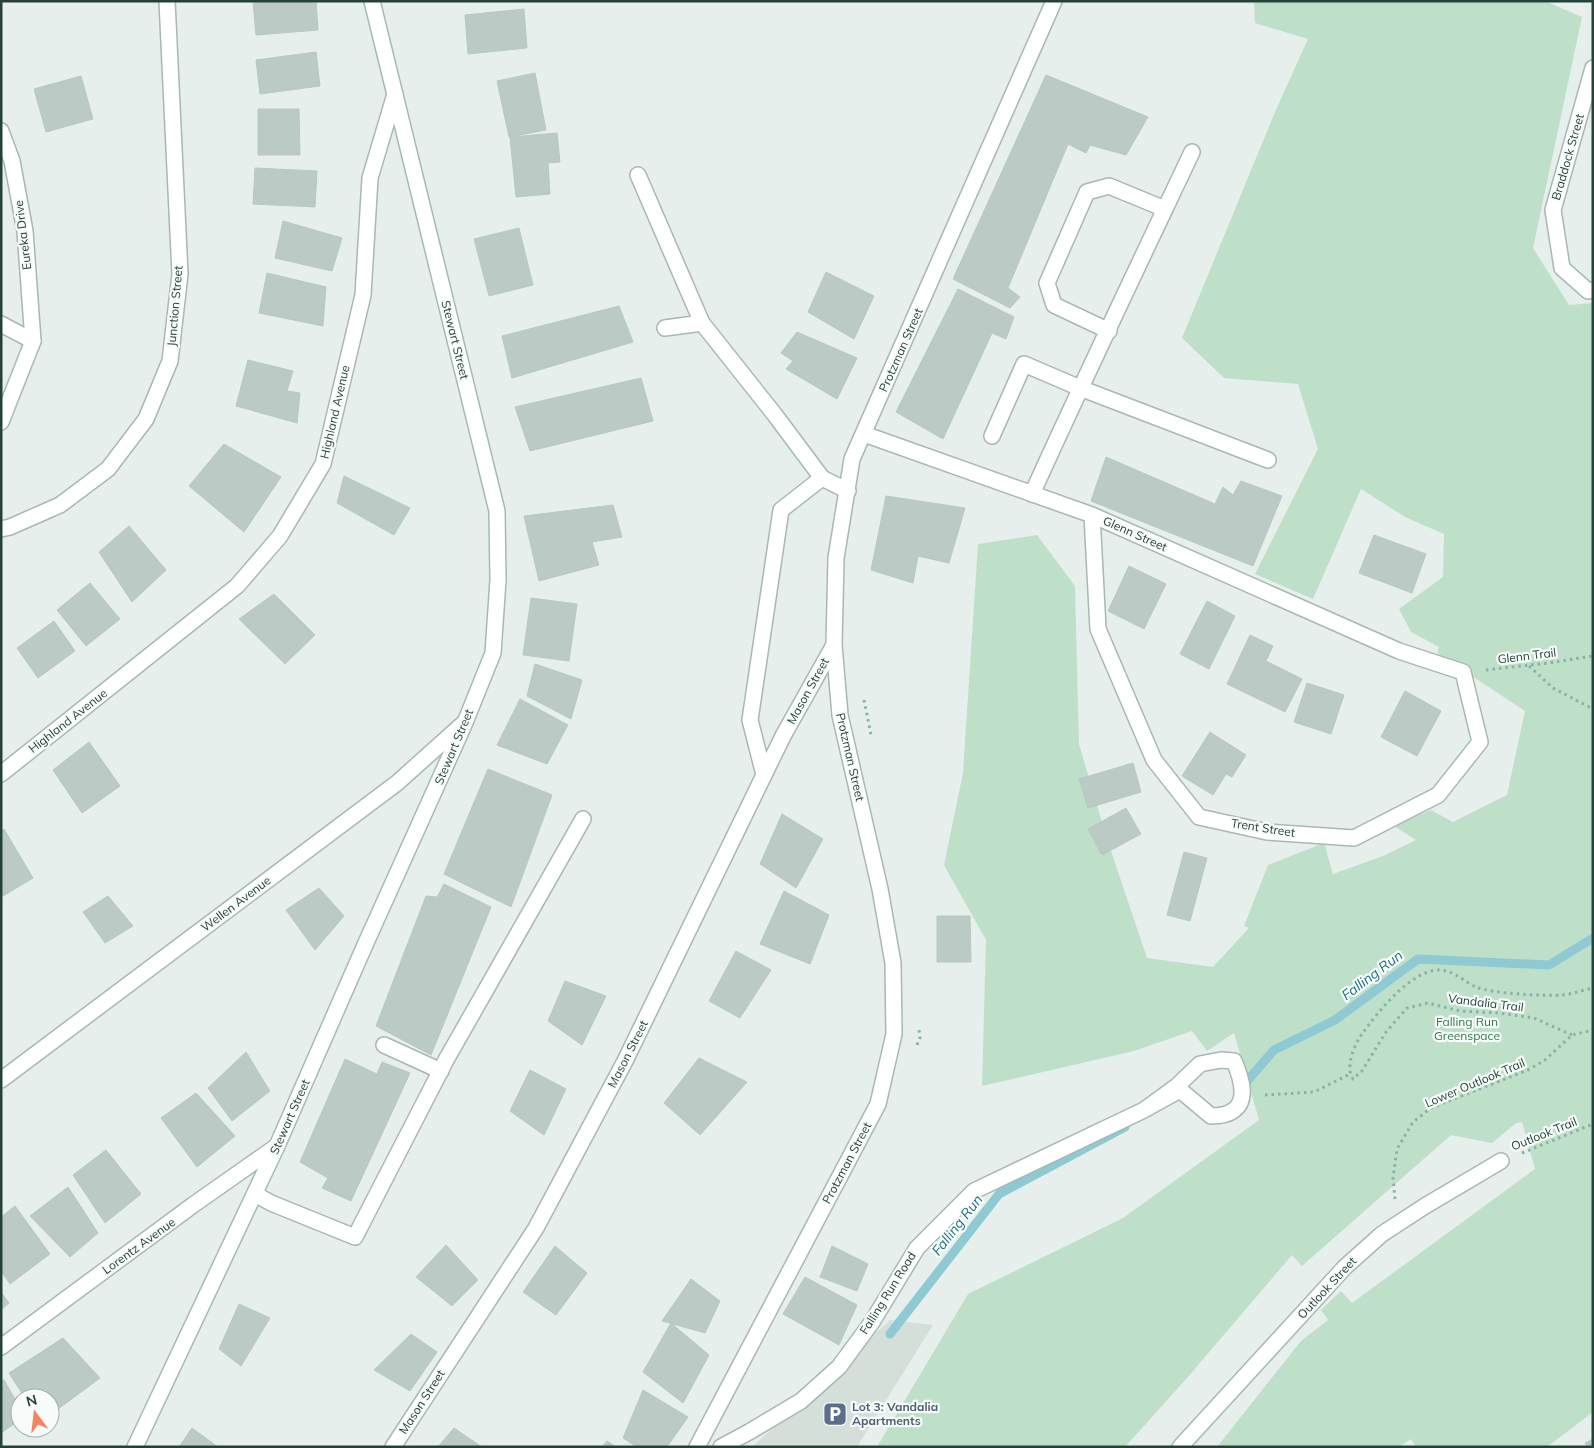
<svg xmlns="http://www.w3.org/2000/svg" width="1594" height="1448" font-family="Mulish,sans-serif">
<rect width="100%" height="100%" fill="#e6efeb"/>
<polygon fill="#d4dfda" points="890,1320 933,1325 857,1447 752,1447"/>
<polygon fill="#bfe0c8" points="1254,1 1545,1 1582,17 1533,248 1569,305 1593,303 1593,1412 1547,1447 1416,1447 1411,1439 1399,1447 1217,1447 1301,1341 1328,1320 1321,1310 1341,1291 1352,1303 1535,1169 1522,1122 1516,1123 1492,1143 1451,1135 1302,1266 1292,1255 1187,1378 1125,1447 877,1447 968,1294 1123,1218 1259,1120 1234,1033 1207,1051 1192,1031 1134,1051 982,1086 986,940 944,865 963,773 978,544 1037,535 1075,586 1079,744 1106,836 1147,958 1213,967 1249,928 1244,926 1268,865 1324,843 1333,874 1383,856 1416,840 1394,826 1431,810 1453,822 1507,795 1525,711 1437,653 1439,647 1411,632 1399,609 1443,577 1444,534 1405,517 1361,489 1313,599 1255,574 1318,449 1298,384 1224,378 1182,338 1275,112 1308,39 1255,23"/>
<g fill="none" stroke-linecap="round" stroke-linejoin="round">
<g stroke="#8ec9d4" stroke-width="9">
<polyline points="1243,1083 1247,1081 1274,1050 1335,1020 1418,959 1549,965 1593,938"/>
<polyline points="890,1334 999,1194 1125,1127"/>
</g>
</g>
<g fill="#bbcac4" stroke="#b8c9c2">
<polygon points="253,1 316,1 318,30 256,35"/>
<polygon points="524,9 527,48 468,54 465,15"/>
<polygon points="316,52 320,86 260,94 256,60"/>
<polygon points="535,73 546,130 509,137 497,81"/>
<polygon points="1046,75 1148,117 1126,155 1090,145 1086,153 1068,144 1008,288 1020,297 1010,308 953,279"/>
<polygon points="81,76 93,119 46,132 34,89"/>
<polygon points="258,109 299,109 300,155 258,155"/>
<polygon points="557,133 560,162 548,163 550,194 516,197 510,137"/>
<polygon points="255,168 317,171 315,207 253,204"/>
<polygon points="283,221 342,238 332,271 275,258"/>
<polygon points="519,228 533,285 489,296 474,239"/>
<polygon points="826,272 874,296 854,339 808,312"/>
<polygon points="267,273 326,287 323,326 259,313"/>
<polygon points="958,289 1014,317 1006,339 992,333 943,439 896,412"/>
<polygon points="619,306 633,342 512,378 502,336"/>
<polygon points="797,332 857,358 837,399 786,369 793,361 781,353"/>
<polygon points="248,360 293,371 287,391 300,393 297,423 236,406"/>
<polygon points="641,378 653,421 530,451 515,407"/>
<polygon points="224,444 281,477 244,532 189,486"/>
<polygon points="1106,457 1215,504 1223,487 1233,495 1241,481 1282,496 1253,566 1091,501"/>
<polygon points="344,476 410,508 394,535 337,503"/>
<polygon points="886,496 965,508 949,563 918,556 913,583 871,570"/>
<polygon points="613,505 622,537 592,542 599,565 539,581 524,516"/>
<polygon points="129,526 166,570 132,602 99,552"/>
<polygon points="1374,535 1426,554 1412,593 1359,573"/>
<polygon points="1129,566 1166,584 1144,629 1108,611"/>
<polygon points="90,583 120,619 86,646 57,610"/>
<polygon points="274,594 315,635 285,664 239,619"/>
<polygon points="531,598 577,604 569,661 523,655"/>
<polygon points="1207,601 1235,616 1209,669 1180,654"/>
<polygon points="54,621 75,651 38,678 17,648"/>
<polygon points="1250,635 1273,646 1266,661 1302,679 1285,712 1227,684"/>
<polygon points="535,664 582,680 571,719 527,696"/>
<polygon points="1307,683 1344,695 1331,734 1294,722"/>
<polygon points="1405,691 1441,711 1417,756 1381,737"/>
<polygon points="520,699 568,725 547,764 497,745"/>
<polygon points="1210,732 1246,755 1232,777 1226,774 1213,795 1182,776"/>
<polygon points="89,742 120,786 82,813 53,770"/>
<polygon points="1133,763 1141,792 1088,808 1079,779"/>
<polygon points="488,769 552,795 511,907 444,874"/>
<polygon points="1126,808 1141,834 1102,855 1088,829"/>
<polygon points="782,814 823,839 796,888 760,864"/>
<polygon points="4,829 33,878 3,896 1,894 1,831"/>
<polygon points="1184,852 1207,858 1190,921 1167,915"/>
<polygon points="444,884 491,907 431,1055 376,1026 426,896 437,897"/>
<polygon points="319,888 344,916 315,950 286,910"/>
<polygon points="784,891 829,915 810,964 760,944"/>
<polygon points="108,896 133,926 105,943 83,912"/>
<polygon points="937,916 970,916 971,962 937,962"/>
<polygon points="736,951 771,970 740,1018 709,1001"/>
<polygon points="565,981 606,996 582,1045 548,1021"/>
<polygon points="246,1052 270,1091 232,1121 208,1088"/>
<polygon points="699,1058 747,1082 700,1135 664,1103"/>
<polygon points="345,1059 377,1074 382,1062 410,1073 351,1201 322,1188 328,1178 300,1162"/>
<polygon points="530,1070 566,1089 544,1135 510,1111"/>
<polygon points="196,1093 235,1136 197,1167 161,1118"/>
<polygon points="106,1150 141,1194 105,1223 73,1175"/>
<polygon points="68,1187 98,1233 70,1257 30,1216"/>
<polygon points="15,1206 50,1254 10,1284 1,1271 1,1217"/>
<polygon points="446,1245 478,1280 452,1306 416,1277"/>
<polygon points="555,1246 587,1273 556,1315 523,1292"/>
<polygon points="832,1246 868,1264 857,1291 820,1277"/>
<polygon points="805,1277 857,1305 839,1345 783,1314"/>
<polygon points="691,1279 720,1301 705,1333 662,1321"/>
<polygon points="1,1292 9,1303 1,1310"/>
<polygon points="239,1304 270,1318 241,1366 219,1349"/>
<polygon points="671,1323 709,1355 683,1403 643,1372"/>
<polygon points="411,1334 437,1352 410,1391 374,1370"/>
<polygon points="63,1338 100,1378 50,1415 50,1398 25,1398 9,1373"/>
<polygon points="4,1380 20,1408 20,1420 1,1433 1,1382"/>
<polygon points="643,1390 688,1417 667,1447 637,1447 623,1438"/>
<polygon points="192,1428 218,1447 179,1447"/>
<polygon points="454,1428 482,1447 438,1447"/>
<polygon points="1593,1439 1593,1447 1588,1447 1585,1443"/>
<polygon points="607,1441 616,1447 602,1447"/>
</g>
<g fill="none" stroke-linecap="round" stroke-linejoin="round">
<g stroke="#a8b8b2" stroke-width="18">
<g id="lane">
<polyline points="638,175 702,323"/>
<polyline points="665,328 702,323 775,415 822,478 848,491"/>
<polyline points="1109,331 1054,305 1047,283 1087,192 1109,186 1165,209"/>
<polyline points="992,436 1024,364 1080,388 1268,460"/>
<path d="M 1032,494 C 1084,379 1138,266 1192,152"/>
<polyline points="764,775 750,720 781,510 822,478"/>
<polyline points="384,1045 441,1071"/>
<polyline points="255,1194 271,1203 355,1237 446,1060 583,819"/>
</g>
</g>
<g stroke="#a8b8b2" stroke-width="18">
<g id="street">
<polyline points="1593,68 1553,210 1562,268 1588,291 1593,290"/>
<polyline points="1,131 12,161 25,231 33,341 1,422"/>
<polyline points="1,324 33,341"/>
<polyline points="864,434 1092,515 1399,651 1463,672 1480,742 1438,795 1354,838 1267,832 1199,817 1154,760 1098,629 1092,515"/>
<polyline points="1,529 10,527 60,505 108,469 146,419 170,361 180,274 167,1"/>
<polyline points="1,774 237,586 280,536 323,464 363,295 370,178 395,94"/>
<polyline points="1,1080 397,783 465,722"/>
<polyline points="1,1347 193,1205 277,1146"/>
<polyline points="393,1447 536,1228 625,1061 783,736 834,645"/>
<polyline points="697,1447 878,1104 894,1034 893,963 880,889 840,715 834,645 836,558 852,459 1054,1"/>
<path d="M 721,1447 L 749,1432 L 801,1401 L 839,1367 L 872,1322 L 917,1248 L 974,1191 L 1144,1110 L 1180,1090 L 1211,1116 C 1219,1116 1228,1115 1234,1110 C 1249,1099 1240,1075 1234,1061 L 1221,1060 L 1200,1064 L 1177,1086 L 1144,1110"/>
<polyline points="1180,1447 1345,1267 1382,1234 1425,1206 1501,1161"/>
</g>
</g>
<g stroke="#a4bbb3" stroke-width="18">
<polyline id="secondary" points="135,1447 277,1146 365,945 464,725 493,653 498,580 497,511 372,1"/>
</g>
<g stroke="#86b3a5" stroke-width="3" stroke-dasharray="2.5 4" stroke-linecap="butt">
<polyline points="1529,666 1553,688 1593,709"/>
<polyline points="1486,670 1548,663 1593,656"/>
<polyline points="864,700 871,735"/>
<path d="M 1572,1035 L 1534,1018 L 1499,1013 L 1460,1011 L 1428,1003 L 1407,1008 L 1386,1032 L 1362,1071 L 1353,1079 C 1345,1067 1354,1045 1362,1034 C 1377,1013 1411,970 1439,970 C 1453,970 1465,982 1476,987 C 1493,994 1544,996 1563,995 C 1573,994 1583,990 1593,988"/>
<polyline points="917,1045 920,1038 919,1030"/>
<polyline points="1265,1095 1314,1092 1350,1074"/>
<polyline points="1522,1153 1593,1124"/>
<polyline points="1395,1199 1393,1178 1397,1149 1413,1122 1431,1108 1528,1070 1545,1060 1572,1035 1593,1030"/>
</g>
<use href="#lane" stroke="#fff" stroke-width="15"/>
<use href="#street" stroke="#fff" stroke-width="15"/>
<use href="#secondary" stroke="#fff" stroke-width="15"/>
</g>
<defs>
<g id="parking-square" transform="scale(1.25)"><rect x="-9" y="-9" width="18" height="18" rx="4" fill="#5c6f8a" stroke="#f7fbf9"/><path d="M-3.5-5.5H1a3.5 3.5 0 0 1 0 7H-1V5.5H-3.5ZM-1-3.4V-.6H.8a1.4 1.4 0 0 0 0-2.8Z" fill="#fff"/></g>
</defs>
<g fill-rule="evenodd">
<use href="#parking-square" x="835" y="1414"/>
</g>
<g text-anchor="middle" stroke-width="4.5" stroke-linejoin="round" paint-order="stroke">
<g font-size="12" fill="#24423a" stroke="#f7fbf9">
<text transform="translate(1568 157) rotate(-74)" y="4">Braddock Street</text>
<text transform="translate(23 235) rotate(-97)" y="4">Eureka Drive</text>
<text transform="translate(175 306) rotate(-85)" y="4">Junction Street</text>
<text transform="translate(455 340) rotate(76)" y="4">Stewart Street</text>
<text transform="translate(901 350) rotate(-66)" y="4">Protzman Street</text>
<text transform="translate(335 412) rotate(-77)" y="4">Highland Avenue</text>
<text transform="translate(1135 534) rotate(24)" y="4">Glenn Street</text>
<text transform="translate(1527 656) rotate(-7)" y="4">Glenn Trail</text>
<text transform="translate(808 691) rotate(-61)" y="4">Mason Street</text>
<text transform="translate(68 721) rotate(-38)" y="4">Highland Avenue</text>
<text transform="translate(454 747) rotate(-67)" y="4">Stewart Street</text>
<text transform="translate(850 757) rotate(77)" y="4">Protzman Street</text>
<text transform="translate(1263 828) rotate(9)" y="4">Trent Street</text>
<text transform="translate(236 904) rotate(-37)" y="4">Wellen Avenue</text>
<text transform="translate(1486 1003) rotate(7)" y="4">Vandalia Trail</text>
<text transform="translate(628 1054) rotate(-63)" y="4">Mason Street</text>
<text transform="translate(1475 1083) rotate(-23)" y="4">Lower Outlook Trail</text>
<text transform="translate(290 1117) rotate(-66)" y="4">Stewart Street</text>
<text transform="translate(1544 1134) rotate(-22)" y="4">Outlook Trail</text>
<text transform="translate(847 1163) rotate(-62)" y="4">Protzman Street</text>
<text transform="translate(139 1246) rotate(-36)" y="4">Lorentz Avenue</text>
<text transform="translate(1327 1288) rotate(-47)" y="4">Outlook Street</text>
<text transform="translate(888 1293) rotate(-58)" y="4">Falling Run Road</text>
<text transform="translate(422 1402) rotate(-57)" y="4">Mason Street</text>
</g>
<g font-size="12" fill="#2d7a4b" stroke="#f7fbf9">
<text x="1467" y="1026">Falling Run<tspan x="1467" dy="14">Greenspace</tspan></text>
</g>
<g font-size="12" font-weight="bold" fill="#4e5e75" stroke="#f7fbf9" text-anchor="start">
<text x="852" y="1411">Lot 3: Vandalia<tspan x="852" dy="14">Apartments</tspan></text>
</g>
<g font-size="14" font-style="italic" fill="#1c6f80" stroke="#f7fbf9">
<text transform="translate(1372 975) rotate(-37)" y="5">Falling Run</text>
<text transform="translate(957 1225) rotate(-52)" y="5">Falling Run</text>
</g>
</g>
<rect width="1594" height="1448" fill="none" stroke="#24423a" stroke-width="5"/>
<g transform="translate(35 1413) rotate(345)"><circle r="24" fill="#f7fbf9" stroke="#a3b1ad"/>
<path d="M0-4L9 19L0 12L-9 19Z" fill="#f4845f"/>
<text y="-8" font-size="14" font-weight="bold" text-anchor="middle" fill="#24423a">N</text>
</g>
</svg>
